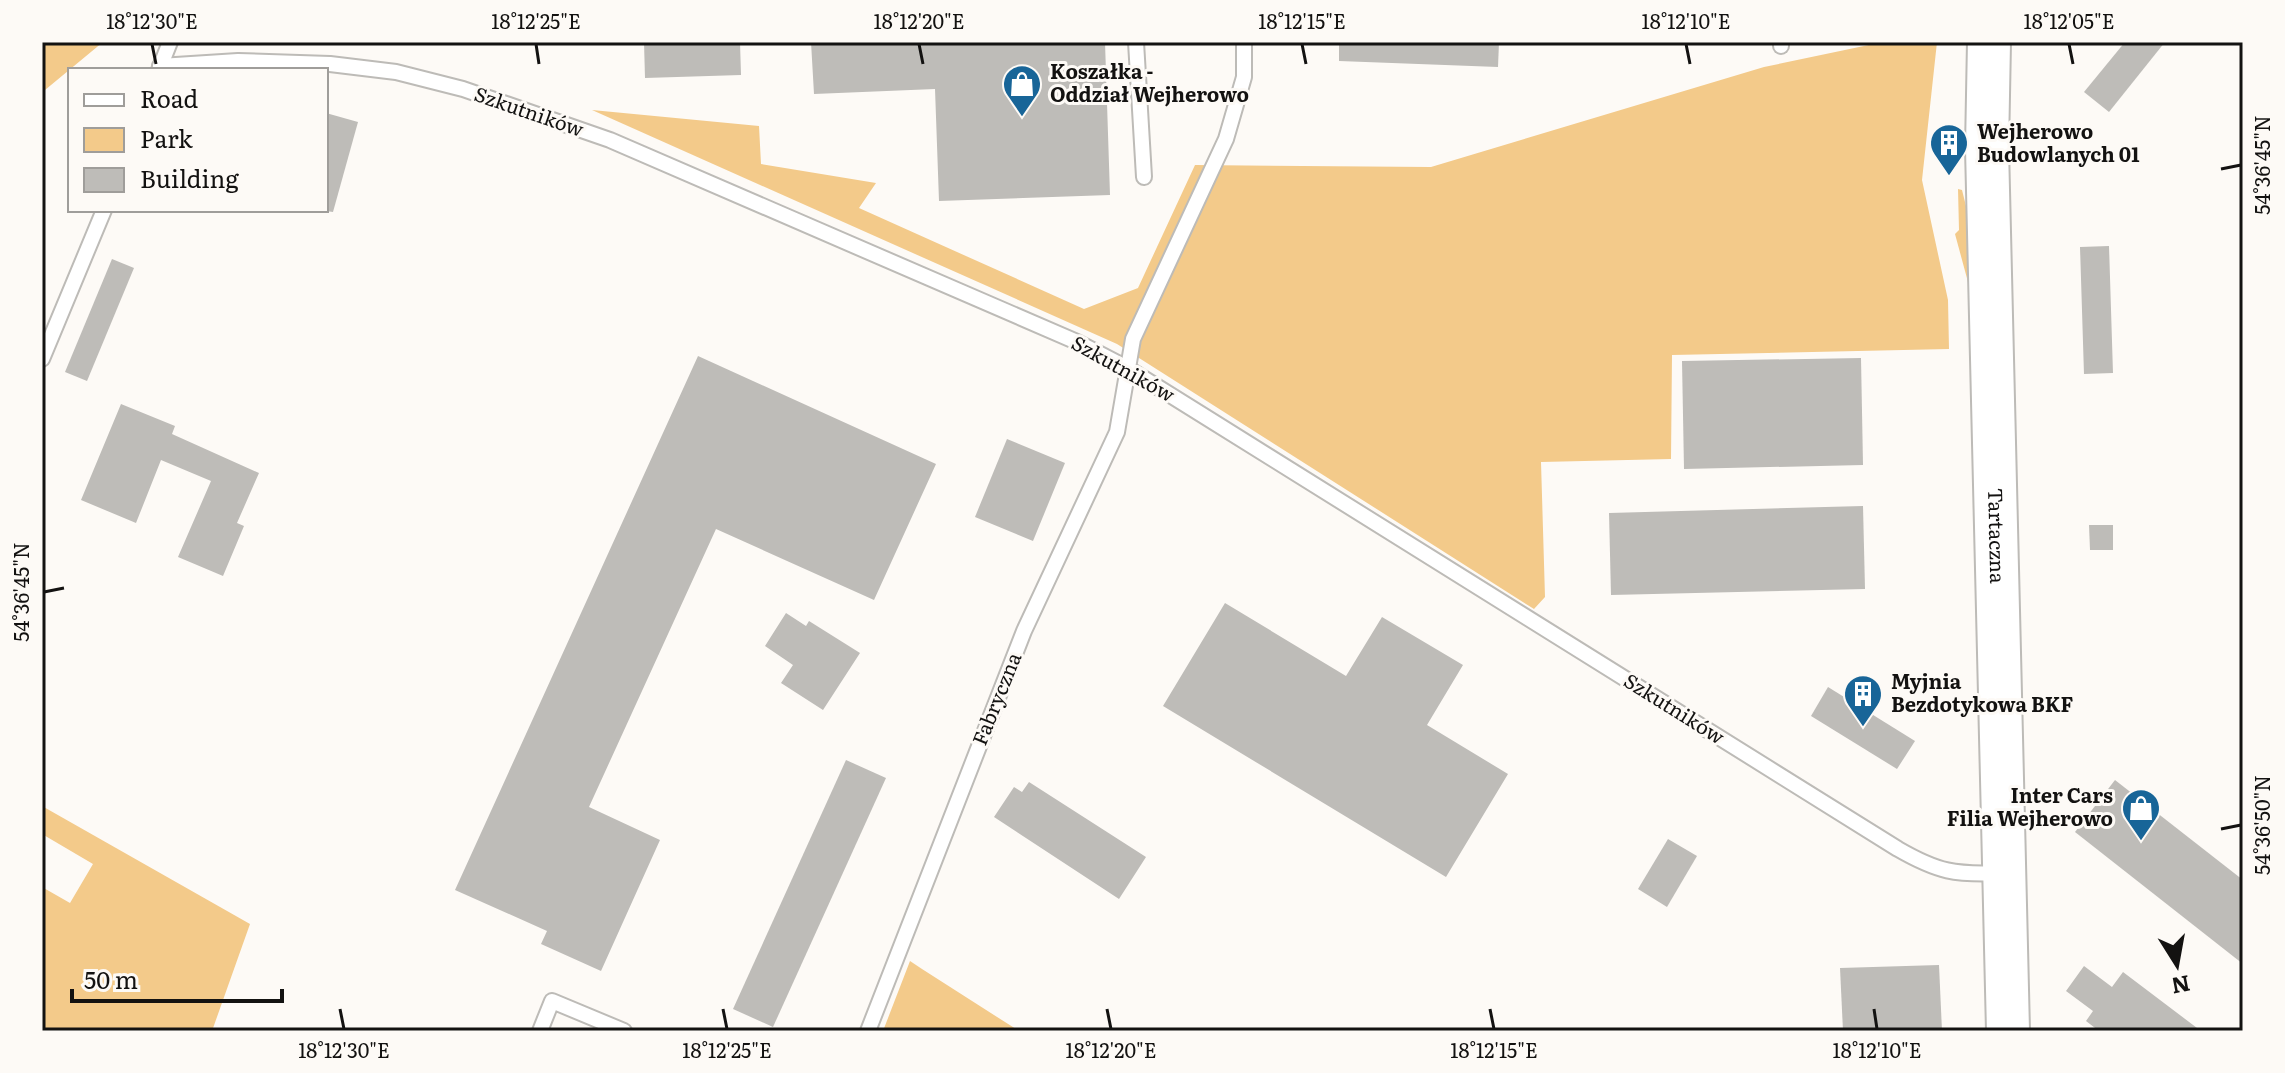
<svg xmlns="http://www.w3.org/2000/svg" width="2285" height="1073" font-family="Literata,serif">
<rect width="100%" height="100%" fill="#fdfaf6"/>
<g fill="#f3ca8a">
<polygon points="42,42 103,42 45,90 42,110"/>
<polygon points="1883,42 1937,42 1922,180 1948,300 1949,349 1672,355 1671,459 1541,462 1545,597 1534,609 1117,344 592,110 759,126 761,164 876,183 859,208 1084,309 1138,288 1195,165 1431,167 1764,67"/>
<polygon points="1958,189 1962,190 1972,230 1971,280 1968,282 1955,234 1959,230"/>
<polygon points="42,806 250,924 212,1031 42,1031 42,887 70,903 93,864 42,834"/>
<polygon points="910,961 922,969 1019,1031 883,1031"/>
</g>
<g fill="#bebcb8">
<polygon points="644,42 740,42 741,75 645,78"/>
<polygon points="811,42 1105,42 1110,195 939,201 935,89 814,94"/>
<polygon points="1339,42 1499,42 1498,67 1339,61"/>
<polygon points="2125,42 2165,42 2109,112 2084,92"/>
<polygon points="326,113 358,122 333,212 326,211"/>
<polygon points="2109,246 2113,373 2084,374 2080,247"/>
<polygon points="112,259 134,268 87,381 65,372"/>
<polygon points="698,356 936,464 874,600 716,529 589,807 660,840 601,971 541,944 547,931 455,890"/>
<polygon points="1861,358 1863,465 1684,469 1682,361"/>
<polygon points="121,404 175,426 172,434 259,473 237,523 244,526 223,576 178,557 211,481 161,460 136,523 81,500"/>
<polygon points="1007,439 1065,463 1033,541 975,517"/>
<polygon points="1863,506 1865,589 1611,595 1609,513"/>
<polygon points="2089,525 2113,525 2113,550 2090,550"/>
<polygon points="1225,603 1346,676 1382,617 1463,665 1427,725 1508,774 1446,877 1163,706"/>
<polygon points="786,613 806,626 809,621 860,653 823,710 781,683 793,665 765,646"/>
<polygon points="1828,687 1915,741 1897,769 1811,716"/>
<polygon points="846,760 886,778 773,1027 733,1009"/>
<polygon points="2115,780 2243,880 2243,964 2075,832"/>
<polygon points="1029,782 1146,857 1119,899 994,817 1014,787 1022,792"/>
<polygon points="1668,839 1697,856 1667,907 1638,889"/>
<polygon points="1939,965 1942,1031 1843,1031 1840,968"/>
<polygon points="2084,966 2112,987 2123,972 2201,1031 2099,1031 2086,1021 2093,1011 2066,991"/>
</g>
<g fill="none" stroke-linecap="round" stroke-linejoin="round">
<g stroke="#bdbbb7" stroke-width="18">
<g id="lane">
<polyline points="1136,42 1144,177"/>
<polyline points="1781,42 1781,46"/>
<path d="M 160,66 L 238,61 L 330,64 L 396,72 L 463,89 L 610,140 L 1077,342 L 1127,368 L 1212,421 L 1898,849 C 1938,872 1955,875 2001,873"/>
<polyline points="159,70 170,42"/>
<polyline points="42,359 104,210"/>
<polyline points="540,1031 552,1001 624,1031"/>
<polyline points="868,1031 1024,631 1117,432 1133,339 1226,139 1244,77 1244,42"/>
</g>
</g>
<g stroke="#bdbbb7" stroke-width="46">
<g id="secondary">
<path id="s1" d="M 1989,42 L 1987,148 L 2008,1031"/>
</g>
</g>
<use href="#lane" stroke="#fff" stroke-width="14"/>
<use href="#secondary" stroke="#fff" stroke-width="42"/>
</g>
<path fill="none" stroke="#131211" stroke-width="3" d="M 152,44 L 156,64M 536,44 L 539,64M 919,44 L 923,64M 1302,44 L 1306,64M 1686,44 L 1690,64M 2069,44 L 2073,64M 2221,169 L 2241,165M 44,592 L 64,588M 2221,829 L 2241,825M 340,1009 L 344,1029M 723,1009 L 727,1029M 1107,1009 L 1111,1029M 1490,1009 L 1494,1029M 1874,1009 L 1877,1029"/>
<defs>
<g id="shop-pin" transform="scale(2)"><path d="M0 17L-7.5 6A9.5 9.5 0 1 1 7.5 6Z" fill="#186598" stroke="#fdfaf6"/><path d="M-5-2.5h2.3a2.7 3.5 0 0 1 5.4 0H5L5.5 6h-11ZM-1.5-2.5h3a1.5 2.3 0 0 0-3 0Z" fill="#fff"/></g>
<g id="building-pin" transform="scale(2)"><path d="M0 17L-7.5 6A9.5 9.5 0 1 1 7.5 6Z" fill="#186598" stroke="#fdfaf6"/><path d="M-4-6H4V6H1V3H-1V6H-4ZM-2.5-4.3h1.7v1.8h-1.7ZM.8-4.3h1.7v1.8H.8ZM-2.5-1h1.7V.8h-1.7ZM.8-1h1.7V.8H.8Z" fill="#fff"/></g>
</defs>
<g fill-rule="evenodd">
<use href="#shop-pin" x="1022" y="84"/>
<use href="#building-pin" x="1949" y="143"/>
<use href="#building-pin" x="1863" y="694"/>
<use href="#shop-pin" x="2141" y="808"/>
</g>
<g text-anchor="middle" stroke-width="6" stroke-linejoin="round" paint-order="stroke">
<g font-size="20" font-weight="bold" fill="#131211" stroke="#fdfaf6" text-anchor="start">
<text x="1050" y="79">Koszałka -<tspan x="1050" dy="23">Oddział Wejherowo</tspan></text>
<text x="1977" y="139">Wejherowo<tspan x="1977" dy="23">Budowlanych 01</tspan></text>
<text x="1891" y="689">Myjnia<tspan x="1891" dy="23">Bezdotykowa BKF</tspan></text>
<text x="2113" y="803" text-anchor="end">Inter Cars<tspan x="2113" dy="23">Filia Wejherowo</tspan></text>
</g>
<g font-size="20" fill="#131211" stroke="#fdfaf6">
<text transform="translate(529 112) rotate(19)" y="7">Szkutników</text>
<text transform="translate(1123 369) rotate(29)" y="7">Szkutników</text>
<text dy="7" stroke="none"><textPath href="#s1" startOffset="494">Tartaczna</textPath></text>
<text transform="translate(997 699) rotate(-68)" y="7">Fabryczna</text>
<text transform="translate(1674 709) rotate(32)" y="7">Szkutników</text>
</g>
</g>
<rect width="2285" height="1073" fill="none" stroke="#fdfaf6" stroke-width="88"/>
<rect x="68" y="68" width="260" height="144" fill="#fdfaf6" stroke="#9f9d9a" stroke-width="2"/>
<rect x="84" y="94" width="40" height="12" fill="#ffffff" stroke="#9f9d9a" stroke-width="2"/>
<text x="140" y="108" font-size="24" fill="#131211">Road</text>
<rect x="84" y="128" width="40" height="24" fill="#f3ca8a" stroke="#9f9d9a" stroke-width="2"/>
<text x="140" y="148" font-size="24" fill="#131211">Park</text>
<rect x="84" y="168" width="40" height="24" fill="#bebcb8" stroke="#9f9d9a" stroke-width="2"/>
<text x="140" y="188" font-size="24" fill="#131211">Building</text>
<g transform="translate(2177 965) rotate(169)" stroke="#fdfaf6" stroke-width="6" paint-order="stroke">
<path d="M0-6L14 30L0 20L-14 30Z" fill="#131211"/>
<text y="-12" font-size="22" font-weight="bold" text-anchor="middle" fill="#131211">N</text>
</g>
<path d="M72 989v12h210v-12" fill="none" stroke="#131211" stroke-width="4"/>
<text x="84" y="989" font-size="24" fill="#131211" stroke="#fdfaf6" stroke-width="6" paint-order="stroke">50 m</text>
<rect x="44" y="44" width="2197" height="985" fill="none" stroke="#131211" stroke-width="3"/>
<g font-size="20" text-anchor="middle" fill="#131211">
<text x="152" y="29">18°12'30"E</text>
<text x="536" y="29">18°12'25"E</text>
<text x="919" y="29">18°12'20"E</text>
<text x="1302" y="29">18°12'15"E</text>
<text x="1686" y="29">18°12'10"E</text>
<text x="2069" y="29">18°12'05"E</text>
<text transform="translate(2263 165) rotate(-90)" y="7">54°36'45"N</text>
<text transform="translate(22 592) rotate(-90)" y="7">54°36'45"N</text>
<text transform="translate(2263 825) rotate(-90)" y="7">54°36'50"N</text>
<text x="344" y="1058">18°12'30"E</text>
<text x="727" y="1058">18°12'25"E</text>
<text x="1111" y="1058">18°12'20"E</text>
<text x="1494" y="1058">18°12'15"E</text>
<text x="1877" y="1058">18°12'10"E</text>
</g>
</svg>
